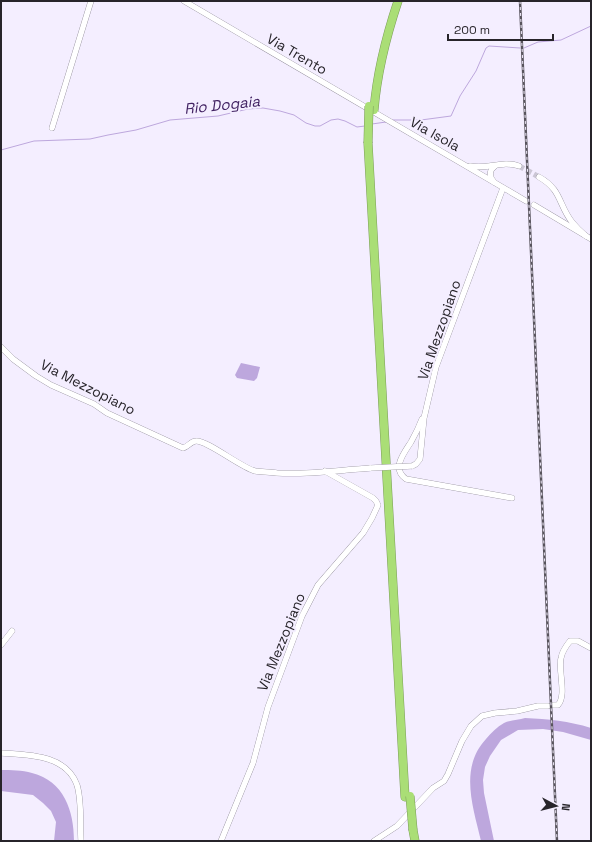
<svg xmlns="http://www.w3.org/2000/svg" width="592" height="842" font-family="'Space Grotesk',sans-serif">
<rect width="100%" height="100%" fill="#f4eeff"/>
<g fill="#bda7dd">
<polygon points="241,363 260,367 257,378 254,381 237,378 235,375"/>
<path d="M 525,718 C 548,719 569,721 591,728 L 591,740 L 563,732 L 543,729 L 518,730 L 501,740 L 490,756 L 485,767 L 483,780 L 484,793 L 494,841 L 481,841 C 473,807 459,768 486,739 C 491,733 497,727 504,723 C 510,720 519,720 525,718 Z"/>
<path d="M 1,770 C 11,770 22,770 32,773 C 64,781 74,811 74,841 L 54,841 L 56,822 L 51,811 L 43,803 L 33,795 L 1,791 Z"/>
</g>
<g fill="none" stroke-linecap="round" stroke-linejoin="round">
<g stroke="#bda7dd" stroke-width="1">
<polyline points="524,48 538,42 561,40 591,26"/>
<polyline points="393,120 421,120 451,116 460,96 476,71 486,48 489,46 520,48"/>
<polyline points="372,124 386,122"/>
<polyline points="1,150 34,141 90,139 108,135 136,130 170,120 218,116 248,109 263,108 280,111 294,115 306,123 315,126 320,126 331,120 338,119 345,121 357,127 365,126"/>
</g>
<polyline stroke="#cbc6d4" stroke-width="5.5" stroke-dasharray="5.5 3" stroke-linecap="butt" points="519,166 539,177"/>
<g stroke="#837e8c" stroke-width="6">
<g id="minor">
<polyline points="184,1 526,201"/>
<polyline points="52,128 91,1"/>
<path d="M 470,166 C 487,170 502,160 519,166"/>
<path d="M 539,177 C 562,190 558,204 572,222 C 576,227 581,232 586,236"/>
<path d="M 494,182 C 489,177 489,170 495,166"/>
<polyline points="534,205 591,239"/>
<path d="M 1,347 L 13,359 L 36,376 L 51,385 L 94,404 L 107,413 L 183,448 C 188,447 191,441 196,441 C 207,440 240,467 255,471 C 262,472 270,472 277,473 C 308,475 339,470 371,468"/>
<path d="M 422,419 C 419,427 415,435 411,442 C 404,453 391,469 406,479 L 512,498"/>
<polyline points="412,466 416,464 420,459 424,418 436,367 503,188"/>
<polyline points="1,645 12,631"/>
<path d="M 553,705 L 558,705 C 567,695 558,671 561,658 C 562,652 566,646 570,641 L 578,641 L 591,648"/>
<path d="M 1,753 C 27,755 66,754 77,785 C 82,801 80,824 81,841"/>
<polyline points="221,841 253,763 268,707 302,616 318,585 363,533 372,518 378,505 376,501 373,498 325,471"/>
<polyline points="374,841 397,826 433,788 444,781 448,774 462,741 471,726 482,716 495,713 517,711 538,706 548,706"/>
</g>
</g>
<g stroke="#7c9d5b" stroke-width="9">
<g id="highway">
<path d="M 374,110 C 377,72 386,37 398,1"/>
<polyline points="368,143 405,797"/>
<polyline points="413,830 415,841"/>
</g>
</g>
<use href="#minor" stroke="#fff" stroke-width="5.5"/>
<use href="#highway" stroke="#aade76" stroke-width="8"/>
<g stroke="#57535c" stroke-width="2.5">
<polyline id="rail" points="520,1 557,841"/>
</g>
<use href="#rail" stroke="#f4eeff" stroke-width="1" stroke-dasharray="3" stroke-linecap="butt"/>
<g stroke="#837e8c" stroke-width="6" stroke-linecap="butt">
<polyline id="minor-bridge" points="371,468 412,466"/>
</g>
<g stroke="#7c9d5b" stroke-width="9" stroke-linecap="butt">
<g id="highway-bridge">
<polyline points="368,143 369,106"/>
<polyline points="410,796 413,830"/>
</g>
</g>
<use href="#minor-bridge" stroke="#fff" stroke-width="5.5"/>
<use href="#highway-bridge" stroke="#aade76" stroke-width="8"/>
</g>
<g text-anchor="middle" stroke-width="4" stroke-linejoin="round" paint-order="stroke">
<g font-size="14" fill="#27242a" stroke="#f4eeff">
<text transform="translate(297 54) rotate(30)" y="5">Via Trento</text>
<text transform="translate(435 134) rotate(29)" y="5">Via Isola</text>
<text transform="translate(439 330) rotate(-71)" y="5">Via Mezzopiano</text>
<text transform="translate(88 387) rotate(27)" y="5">Via Mezzopiano</text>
<text transform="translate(281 642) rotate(-68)" y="5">Via Mezzopiano</text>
</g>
<g font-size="15" font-style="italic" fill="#422363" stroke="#f4eeff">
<text transform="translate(222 105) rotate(-6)" y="5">Rio Dogaia</text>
</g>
</g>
<rect width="592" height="842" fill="none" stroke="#27242a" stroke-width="4"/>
<g transform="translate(556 806) rotate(97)" stroke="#f4eeff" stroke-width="3" paint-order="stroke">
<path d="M0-3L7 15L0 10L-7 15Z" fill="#27242a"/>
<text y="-6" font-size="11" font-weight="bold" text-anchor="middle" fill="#27242a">N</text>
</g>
<path d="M448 34v6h105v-6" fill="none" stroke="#27242a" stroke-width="2"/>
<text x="454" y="34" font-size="12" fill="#27242a" stroke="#f4eeff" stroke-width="3" paint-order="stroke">200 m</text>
</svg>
